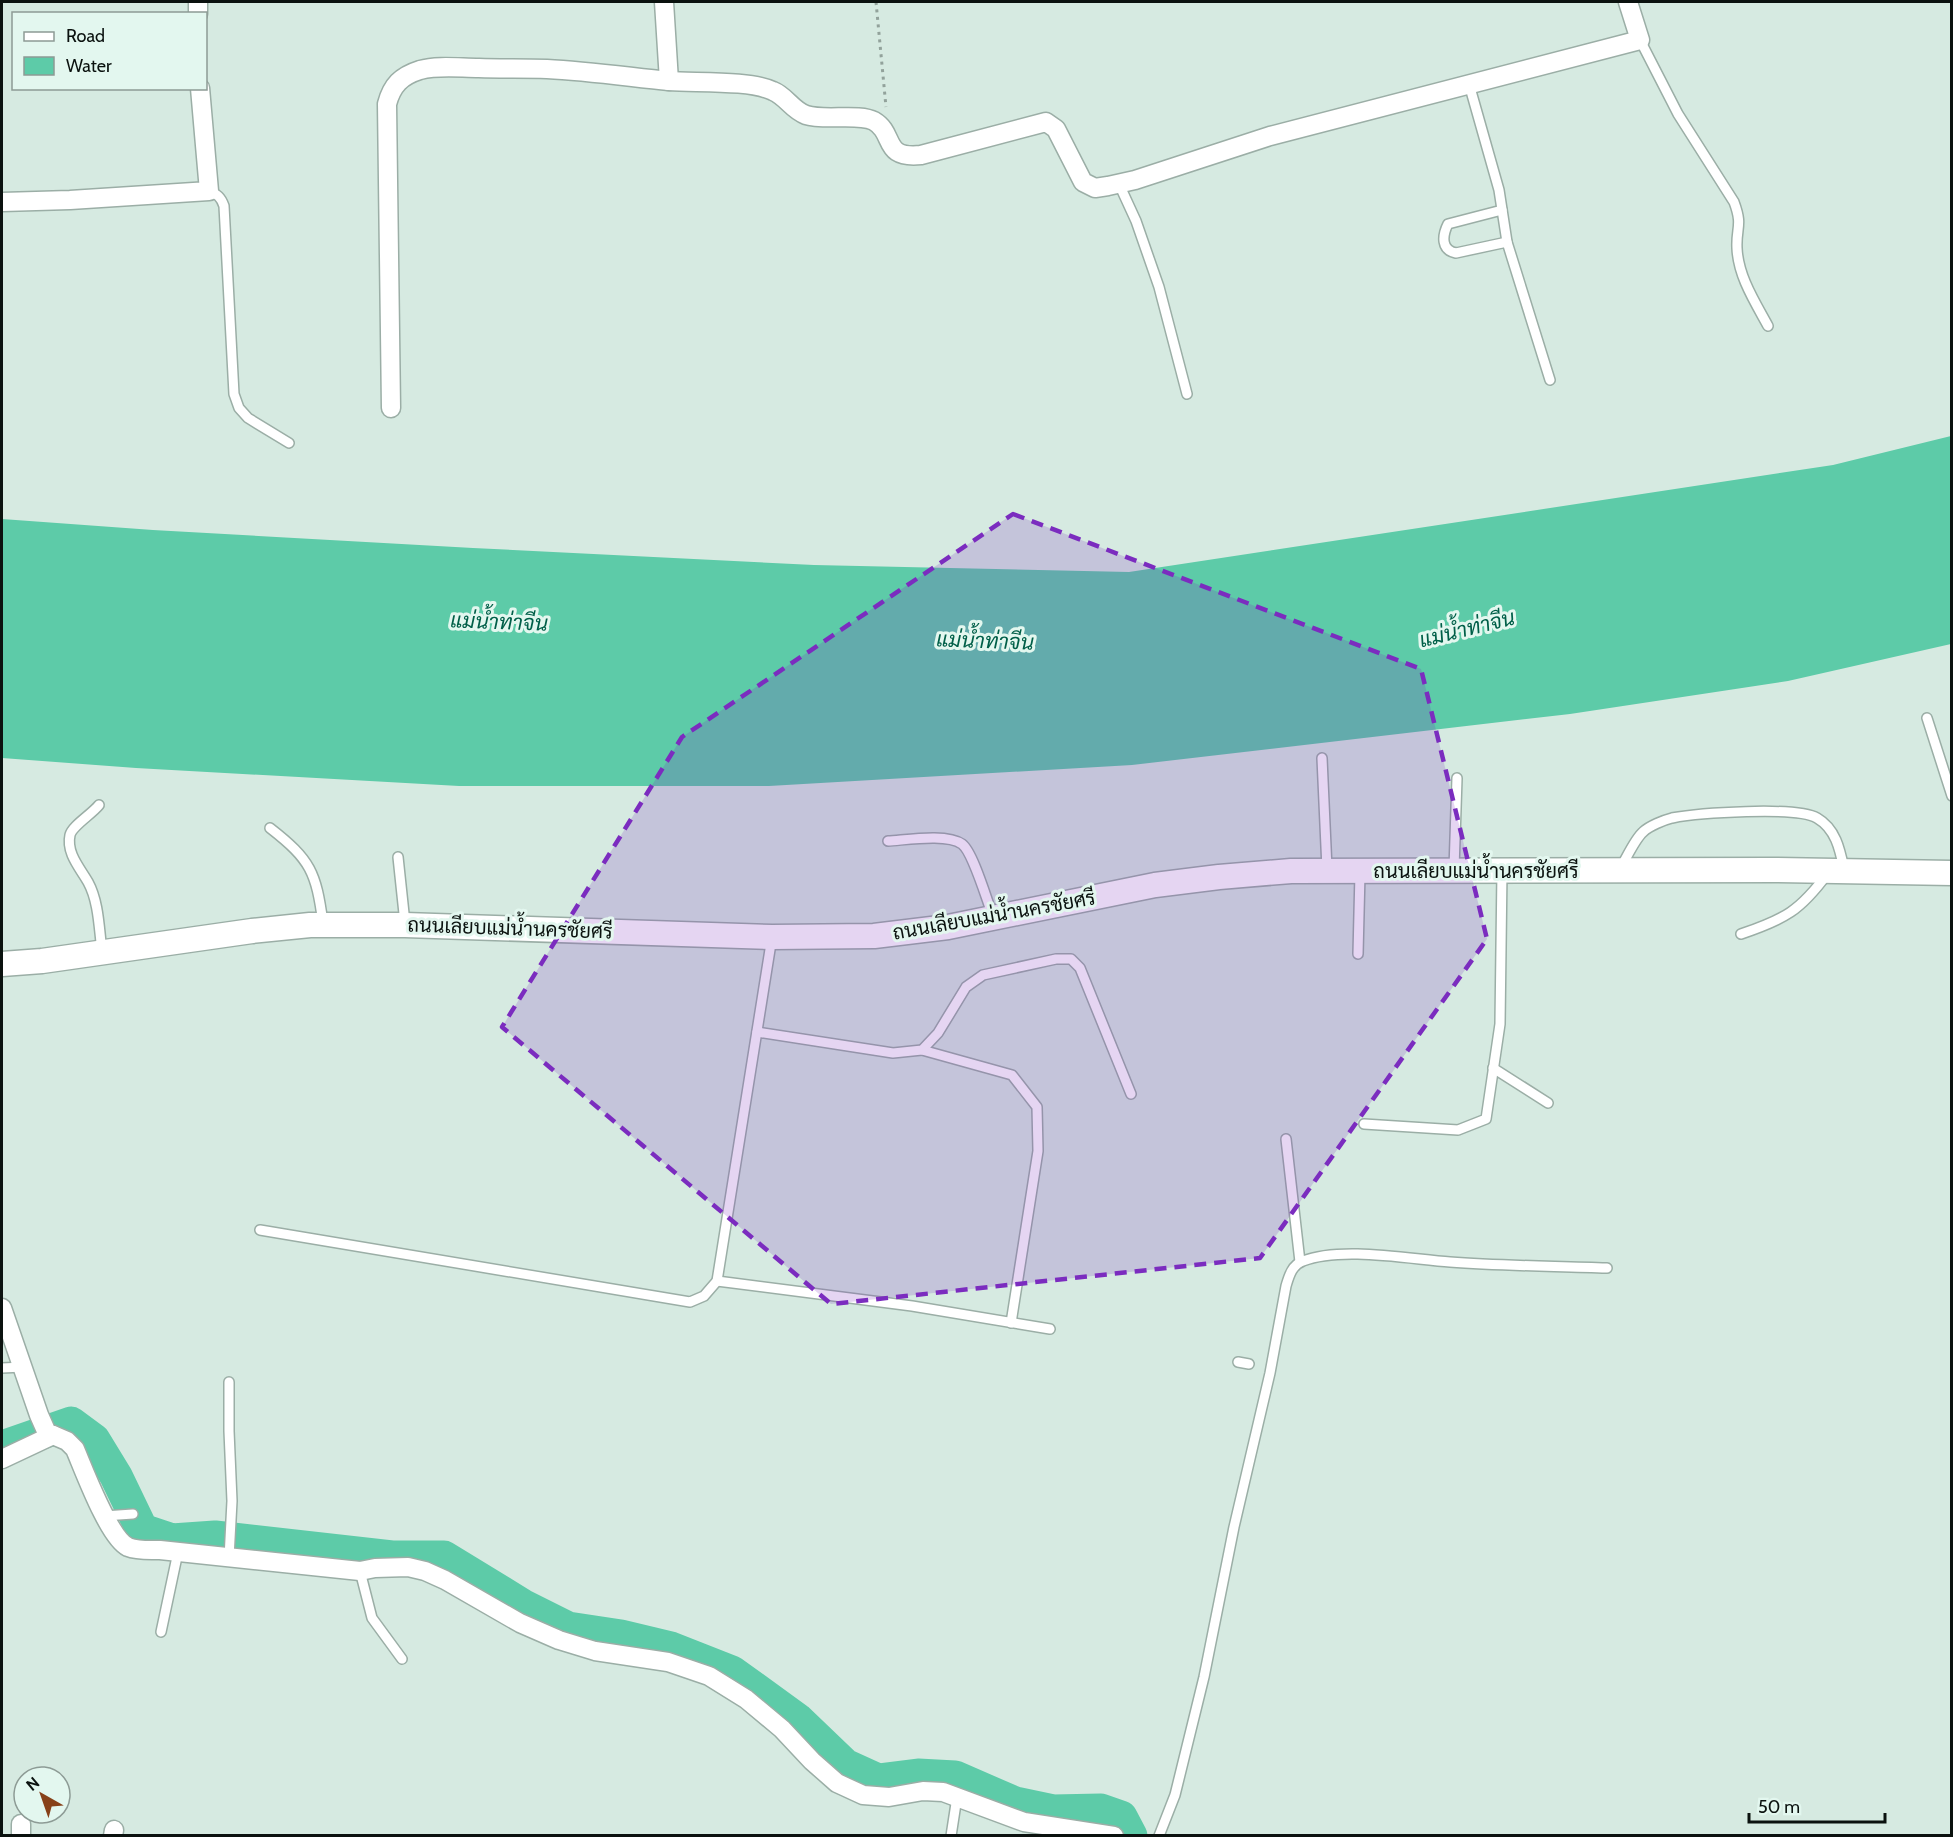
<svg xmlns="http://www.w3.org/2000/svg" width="1953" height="1837" font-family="Cabin,Sarabun,sans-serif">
<rect width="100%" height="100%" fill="#d6eae1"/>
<polygon fill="#5dcba8" points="1951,436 1951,644 1788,681 1570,714 1132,765 769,786 459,786 136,768 2,758 2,519 153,530 473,548 814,565 1129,572 1833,465"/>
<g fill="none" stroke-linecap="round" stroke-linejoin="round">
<polyline stroke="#5dcba8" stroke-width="33" points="2,1447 71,1423 94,1440 116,1476 142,1530 172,1540 215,1537 392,1557 444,1557 524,1606 568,1628 621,1636 671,1648 732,1672 797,1719 845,1765 878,1780 918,1775 955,1777 1015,1803 1053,1811 1101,1810 1121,1817 1131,1836"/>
<g stroke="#9baea6" stroke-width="12">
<g id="service">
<path d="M 1640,40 L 1678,114 L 1734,202 C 1743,226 1736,227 1737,248 C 1738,276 1755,302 1768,326"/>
<polyline points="1469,84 1499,190 1507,242 1550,380"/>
<polyline points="1119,184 1136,221 1159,287 1187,394"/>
<path d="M 209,191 C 217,194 221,197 224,206 L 234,394 L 239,408 L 248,418 L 289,443"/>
<path d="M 1502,210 L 1448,224 C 1442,236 1441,250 1456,253 L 1507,242"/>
<polyline points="1927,718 1952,796"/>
<polyline points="1322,758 1327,869"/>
<path d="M 99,805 C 92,814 72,826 70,835 C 66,853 80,868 88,882 C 99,902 99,929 102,951"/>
<path d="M 270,828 C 311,860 316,872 323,923"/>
<path d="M 888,841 C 906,840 947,833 962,844 C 973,852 987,901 993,916"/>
<polyline points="398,857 405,923"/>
<path d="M 1621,867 C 1627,857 1635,839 1643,832 C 1649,826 1664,820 1672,818 C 1698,813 1796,806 1817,818 C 1836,829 1840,850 1844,869"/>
<polyline points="1454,869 1457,778"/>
<path d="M 1741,934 C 1785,919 1800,911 1828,873"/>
<polyline points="1358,954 1360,873"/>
<polyline points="757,1032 893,1053 922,1050 938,1033 966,987 983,975 1056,959 1071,959 1080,968 1131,1094"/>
<polyline points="922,1050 1012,1075 1037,1107 1038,1151 1011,1323"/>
<polyline points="1493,1068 1548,1103"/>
<polyline points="1364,1124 1458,1130 1486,1119 1500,1024 1502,871"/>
<polyline points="1286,1139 1300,1262"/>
<polyline points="260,1230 690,1302 704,1296 717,1281 772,937"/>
<polyline points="717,1281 912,1306 1050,1329"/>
<polyline points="1238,1362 1249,1364"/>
<polyline points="2,1368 23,1367"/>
<polyline points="104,1516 133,1514"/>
<polyline points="229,1558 232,1501 229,1431 229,1382"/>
<polyline points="360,1571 372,1618 402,1659"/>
<polyline points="161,1632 178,1552"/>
<polyline points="951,1836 957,1797"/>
<path d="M 1159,1836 L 1175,1795 L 1204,1677 L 1234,1527 L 1270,1373 L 1286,1286 C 1289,1276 1292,1265 1303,1261 C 1341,1246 1409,1259 1450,1262 C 1502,1266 1555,1266 1607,1268"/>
</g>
</g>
<g stroke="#9baea6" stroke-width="21">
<g id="minor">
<polyline points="664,2 669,81"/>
<polyline points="198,14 198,2"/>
<polyline points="2,202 70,200 209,191 200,88"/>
<path d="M 391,408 L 387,104 C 392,85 401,76 420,70 C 438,65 460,68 479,68 C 501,69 524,68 547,69 C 588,71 629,77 669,81 C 697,83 750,80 773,91 C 786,96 792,110 806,115 C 824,121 859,113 874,121 C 896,134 881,159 921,155 L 1046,122 L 1056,129 L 1083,182 L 1095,188 L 1108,186 L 1135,180 L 1270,136 L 1640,40 L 1628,2"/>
<polyline points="2,1308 39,1415 47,1433 53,1435 2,1459"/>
<path d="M 53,1435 L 67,1441 L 75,1449 C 84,1470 109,1538 128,1547 C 138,1551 149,1550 160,1550 L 360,1571 L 375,1568 L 408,1567 L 425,1571 L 445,1580 L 520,1623 L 559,1640 L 595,1651 L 668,1662 L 709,1676 L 746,1699 L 782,1729 L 812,1761 L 837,1783 L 863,1795 L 889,1797 L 923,1791 L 943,1792 L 1024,1822 L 1114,1836"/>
<polyline points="21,1836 21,1824"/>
<polyline points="113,1836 114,1830"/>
</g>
</g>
<g stroke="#9baea6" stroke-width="27">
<polyline id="secondary" points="2,964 42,961 252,931 310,925 405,925 772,937 874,936 948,927 1155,885 1219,877 1291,871 1775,870 1952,873"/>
</g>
<polyline stroke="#92a29b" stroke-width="3" stroke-dasharray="3 4.5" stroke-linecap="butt" points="876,2 886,107"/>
<use href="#service" stroke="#fff" stroke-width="9"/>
<use href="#minor" stroke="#fff" stroke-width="18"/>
<use href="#secondary" stroke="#fff" stroke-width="24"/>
</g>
<path fill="#7b2cbf" fill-opacity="0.2" stroke="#7b2cbf" stroke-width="4.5" stroke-dasharray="12 8" stroke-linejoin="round" d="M 1013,514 L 1421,669 L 1487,939 L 1260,1258 L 831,1304 L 502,1027 L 682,737 Z"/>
<g text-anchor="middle" stroke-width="6" stroke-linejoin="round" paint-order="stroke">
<g font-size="20" fill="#0b120f" stroke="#e3f7ef">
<text x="1476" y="878">ถนนเลียบแม่น้ำนครชัยศรี</text>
<text transform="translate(994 915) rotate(-10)" y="7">ถนนเลียบแม่น้ำนครชัยศรี</text>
<text transform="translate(510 928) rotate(2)" y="7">ถนนเลียบแม่น้ำนครชัยศรี</text>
</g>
<g font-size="21" font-style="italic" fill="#005f48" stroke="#e3f7ef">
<text transform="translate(499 622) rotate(2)" y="7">แม่น้ำท่าจีน</text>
<text transform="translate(1467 629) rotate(-14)" y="7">แม่น้ำท่าจีน</text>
<text transform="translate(985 641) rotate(2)" y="7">แม่น้ำท่าจีน</text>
</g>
</g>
<rect width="1953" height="1837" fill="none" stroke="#0b120f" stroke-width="6"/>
<rect x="12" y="12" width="195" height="78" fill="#e3f7ef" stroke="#8d9b95" stroke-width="1.5"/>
<rect x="24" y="32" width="30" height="9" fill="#ffffff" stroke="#8d9b95" stroke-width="1.5"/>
<text x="66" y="42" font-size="18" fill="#0b120f">Road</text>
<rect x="24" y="57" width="30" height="18" fill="#5dcba8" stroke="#8d9b95" stroke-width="1.5"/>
<text x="66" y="72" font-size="18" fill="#0b120f">Water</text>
<g transform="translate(42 1795) rotate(320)"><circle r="28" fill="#e3f7ef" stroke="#8d9b95" stroke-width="1.5"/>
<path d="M0-4.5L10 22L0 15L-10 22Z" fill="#874119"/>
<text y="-9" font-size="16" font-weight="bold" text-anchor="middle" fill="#0b120f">N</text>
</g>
<path d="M1749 1813v9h136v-9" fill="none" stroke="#0b120f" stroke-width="3"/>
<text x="1758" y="1813" font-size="18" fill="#0b120f" stroke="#e3f7ef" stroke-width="4.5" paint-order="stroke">50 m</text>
</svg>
